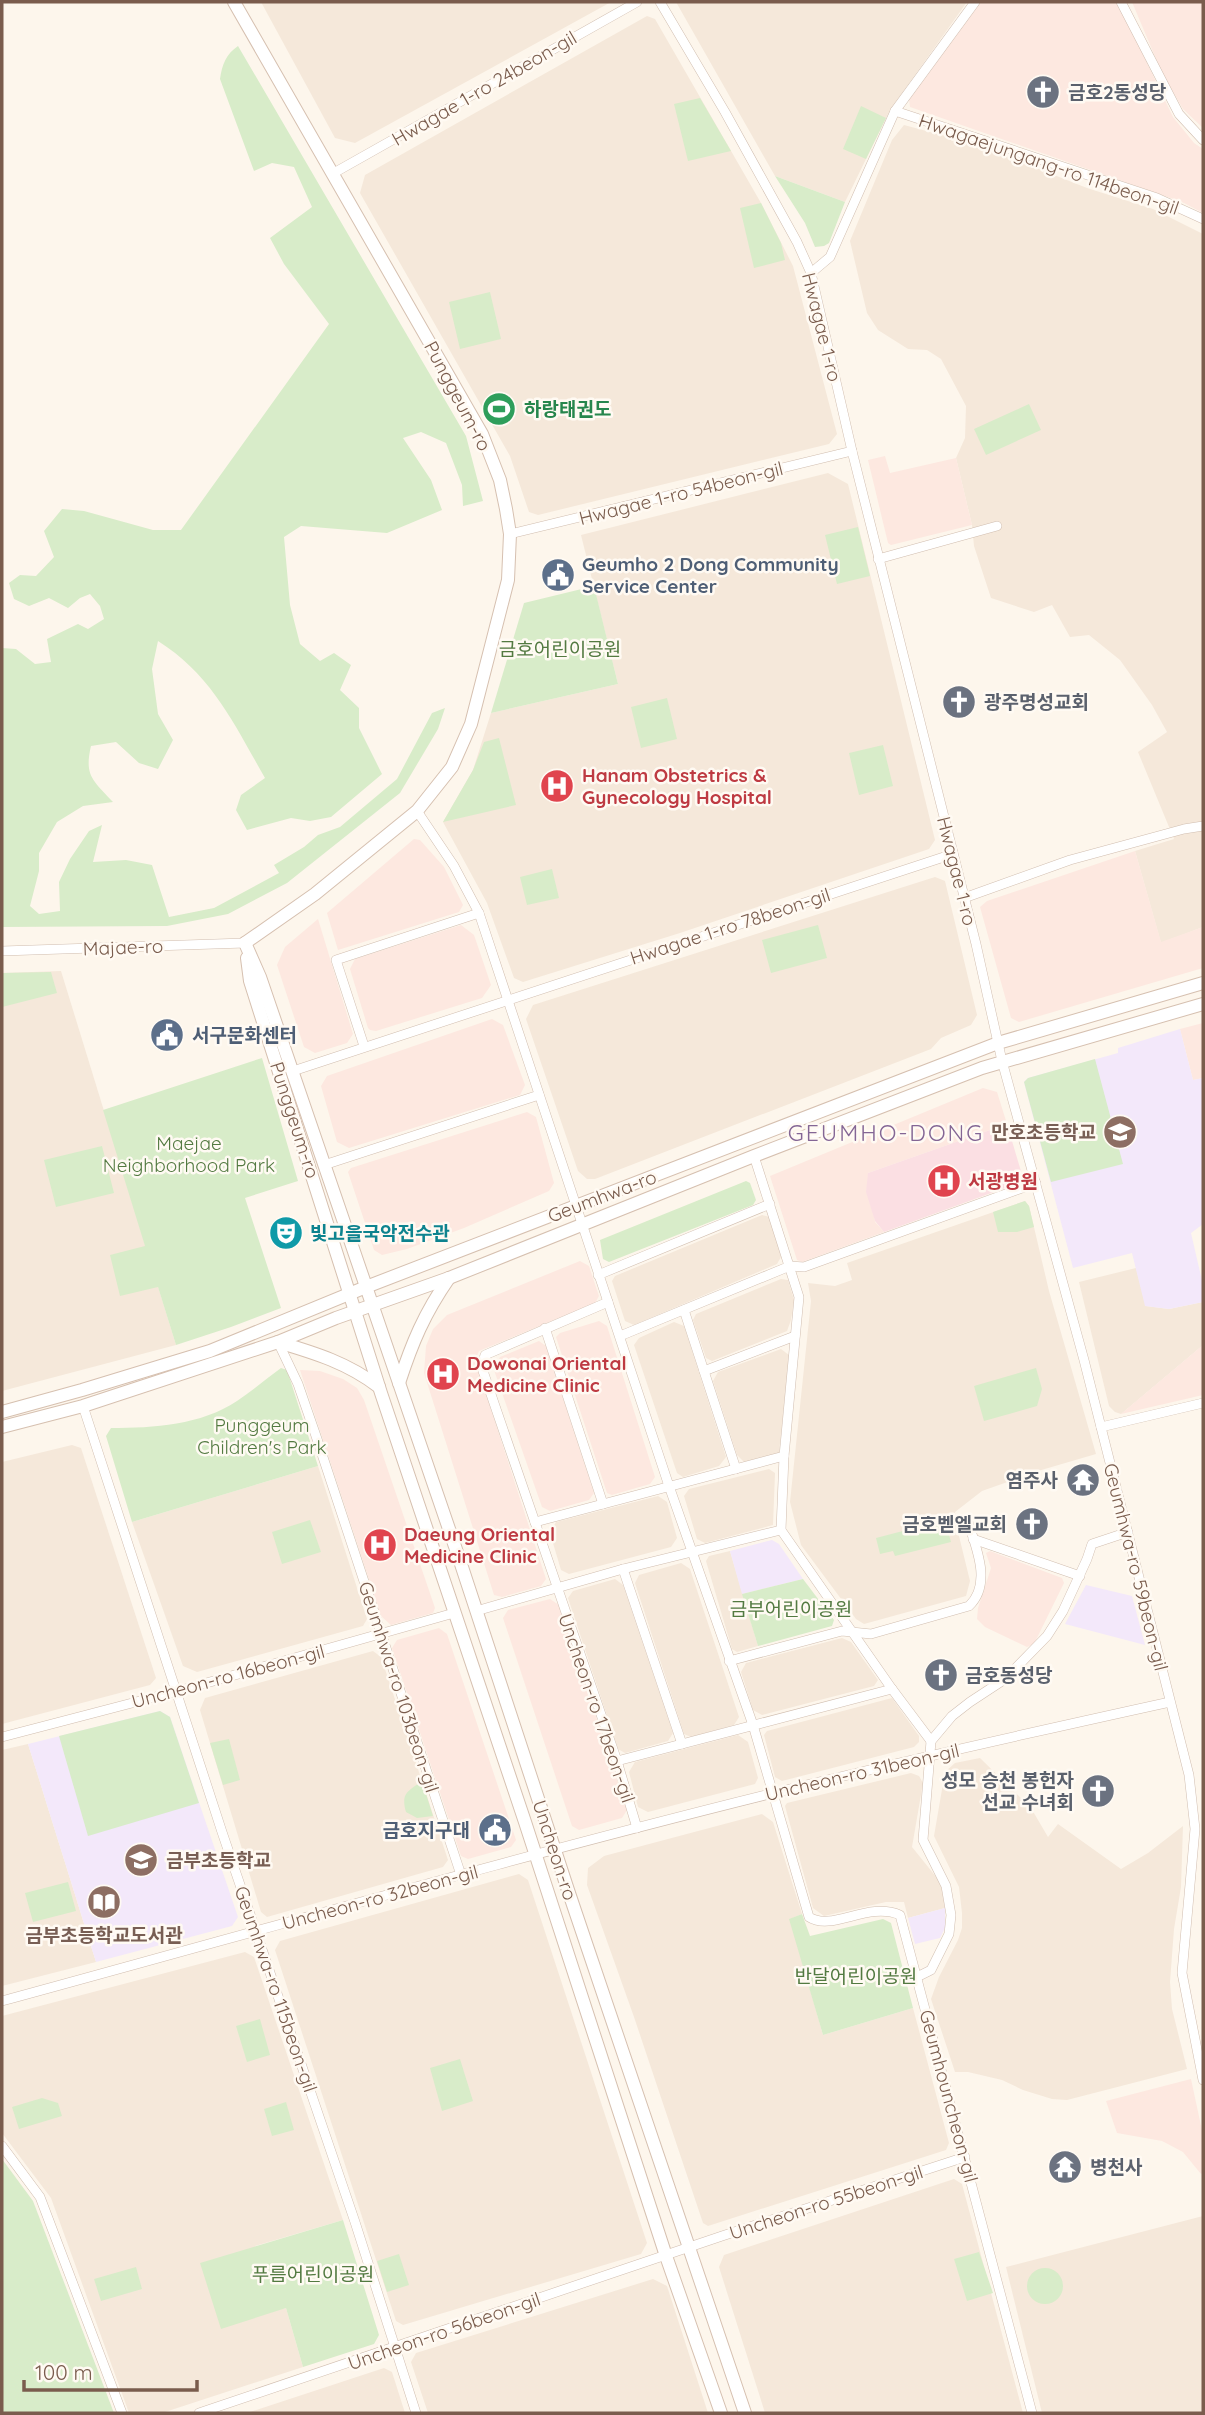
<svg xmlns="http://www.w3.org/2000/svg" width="1205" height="2415" font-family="Quicksand,'Noto Sans KR',sans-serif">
<rect width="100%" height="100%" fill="#fdf6ec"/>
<g fill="#f5e8da">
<polygon points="261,2 611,2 355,143 335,138"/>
<polygon points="676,2 967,2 890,110 845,202 775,176"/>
<polygon points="647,16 655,19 761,203 793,266 837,434 829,444 538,515 529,512 510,456 360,193 365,175"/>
<polygon points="904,125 975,144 1087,188 1153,209 1203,234 1203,927 1161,943 1135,851 1174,839 1138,752 1167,732 1152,705 1120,660 1089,635 1070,637 1052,605 1034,612 991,598 974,546 972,525 956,458 965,438 966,406 941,359 927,350 908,349 878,330 867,313 850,241 892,140"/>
<polygon points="828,473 848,484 935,840 929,849 680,933 523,982 514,978 487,903 443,822 473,770 491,713 618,684 581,535"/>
<polygon points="935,877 945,881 977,1015 971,1025 941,1038 931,1049 595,1179 587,1179 578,1171 526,1019 533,1005"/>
<polygon points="61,971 176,1345 2,1391 2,973"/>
<polygon points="1025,1201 1029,1206 1049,1291 1096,1454 1038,1471 982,1491 955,1512 958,1532 970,1581 966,1596 864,1624 856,1619 801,1545 790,1502 811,1301 808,1283 835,1286 852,1280 847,1263"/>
<polygon points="762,1215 770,1217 781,1257 777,1264 634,1325 625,1321 612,1281 615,1276"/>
<polygon points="1136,1268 1146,1306 1169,1309 1203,1302 1203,1345 1121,1414 1115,1412 1109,1406 1079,1282"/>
<polygon points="781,1279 788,1280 794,1300 791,1320 787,1331 712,1361 706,1358 693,1320 696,1314"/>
<polygon points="674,1322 684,1326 726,1457 719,1466 683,1477 677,1473 634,1345 639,1338"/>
<polygon points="781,1349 789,1355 789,1359 779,1453 744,1462 737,1455 713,1381 718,1372"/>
<polygon points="72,1445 81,1448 156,1678 150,1685 2,1724 2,1462"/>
<polygon points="318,1466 367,1619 363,1626 197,1672 183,1666 132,1522"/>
<polygon points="769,1469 775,1473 773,1525 705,1543 697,1539 684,1496 689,1489"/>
<polygon points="658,1496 667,1502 677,1538 671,1547 569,1574 561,1570 550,1533 556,1522"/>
<polygon points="730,1551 758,1646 737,1652 732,1649 706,1561 709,1556"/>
<polygon points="681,1563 690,1569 739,1717 734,1725 691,1737 684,1734 635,1583 639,1575"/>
<polygon points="615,1579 623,1585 673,1733 668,1741 625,1753 618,1749 568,1598 573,1591"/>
<polygon points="842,1638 851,1642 878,1680 874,1686 762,1715 753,1710 741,1672 746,1663"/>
<polygon points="373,1651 381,1657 448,1860 443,1867 267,1917 261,1912 200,1710 205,1698"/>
<polygon points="892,1698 919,1736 919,1742 914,1747 782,1781 775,1777 764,1735 767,1731"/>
<polygon points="738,1735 748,1742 758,1778 755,1784 648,1812 638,1807 629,1772 635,1762"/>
<polygon points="28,1744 96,1962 2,1986 2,1750"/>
<polygon points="980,1758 1031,1808 1048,1837 1058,1824 1121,1869 1148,1853 1183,1826 1181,1887 1174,1929 1170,1982 1172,2009 1187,2069 1067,2100 1052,2099 1023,2090 1002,2080 968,2072 955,2072 931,1999 939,1977 958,1940 962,1928 962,1913 959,1887 934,1836 945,1772 955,1763"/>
<polygon points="911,1773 919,1776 923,1783 912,1847 941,1883 945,1908 908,1918 904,1902 886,1902 824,1916 813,1908 785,1806 787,1803"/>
<polygon points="762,1814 773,1822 802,1914 790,1919 823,2035 913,2008 949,2143 946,2150 708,2226 703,2223 634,2017 587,1885 588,1868 604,1856"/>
<polygon points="519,1874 528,1880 647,2243 641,2254 403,2325 396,2321 275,1950 280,1941"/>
<polygon points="245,1952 254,1957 343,2220 255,2246 273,2311 286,2308 303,2367 162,2413 129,2413 51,2198 2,2133 2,2016"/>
<polygon points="954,2179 962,2184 1023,2413 765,2413 719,2267 724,2255"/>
<polygon points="1203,2216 1203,2413 1042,2413 1006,2267"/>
<polygon points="653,2279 667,2286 708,2413 428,2413 411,2362 416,2353"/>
<polygon points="384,2368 392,2372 405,2413 247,2413"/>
</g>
<g fill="#fde8e0">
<polygon points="981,2 1116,2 1123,13 1173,117 1194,143 1203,149 1203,213 1182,202 910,107 909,99"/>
<polygon points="1132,2 1203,2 1203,128 1183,109 1162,73"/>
<polygon points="885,456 890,473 956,458 972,525 891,545 888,543 868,460"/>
<polygon points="414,839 420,840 444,867 463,905 459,912 338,950 327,913"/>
<polygon points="1135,851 1161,942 1203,927 1203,968 1019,1022 1011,1018 980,907 987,901"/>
<polygon points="318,919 353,1034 347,1043 315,1053 304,1047 277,965 285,947"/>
<polygon points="461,925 474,935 491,985 482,998 376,1031 370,1030 368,1028 350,969 355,959"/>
<polygon points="492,1019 503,1025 525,1085 520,1095 349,1148 337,1142 321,1086 327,1076"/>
<polygon points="1203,1023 1203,1078 1193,1080 1180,1029"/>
<polygon points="983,1088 997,1092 1007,1124 868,1173 875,1222 884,1232 802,1262 797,1260 770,1176"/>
<polygon points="527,1112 536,1117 554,1183 549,1191 464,1228 407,1249 382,1255 374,1250 348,1172 351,1168"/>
<polygon points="580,1261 589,1266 599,1296 595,1303 479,1351 476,1358 479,1372 546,1579 541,1586 502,1597 494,1595 424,1373 426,1346 433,1329 447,1315"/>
<polygon points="599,1321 607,1326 655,1477 650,1484 612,1495 607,1493 556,1337 560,1333"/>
<polygon points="539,1341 546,1346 594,1493 589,1500 550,1511 542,1507 494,1370 500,1357"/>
<polygon points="1203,1345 1203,1395 1121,1414"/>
<polygon points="300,1370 320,1371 343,1379 357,1388 364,1400 435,1608 433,1613 391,1625 381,1616"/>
<polygon points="990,1551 1062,1578 1064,1583 1034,1644 1027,1647 985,1627 977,1619 978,1608 991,1568 986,1553"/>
<polygon points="550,1599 559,1605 627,1810 622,1818 579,1830 572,1826 503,1618 508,1610"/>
<polygon points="439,1628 447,1634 516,1840 511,1847 468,1859 461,1856 392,1648 397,1640"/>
<polygon points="1191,2079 1203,2135 1203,2173 1201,2174 1183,2152 1162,2141 1117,2133 1106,2101"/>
</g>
<g fill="#f3e8fa">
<polygon points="1180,1029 1193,1080 1203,1078 1203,1224 1191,1233 1203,1285 1203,1302 1169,1309 1145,1306 1132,1253 1073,1268 1024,1082 1028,1078 1118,1053 1118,1048"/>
<polygon points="772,1540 779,1544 803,1579 742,1594 730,1551"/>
<polygon points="1086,1585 1132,1596 1145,1645 1065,1624"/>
<polygon points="160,1711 170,1717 238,1917 232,1926 96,1962 28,1744"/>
<polygon points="945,1908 945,1928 940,1938 915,1944 908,1918"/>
</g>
<polygon fill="#fbdfe3" points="1007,1124 1023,1178 1019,1183 884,1232 875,1221 866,1192 868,1173"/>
<g fill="#d8ecc9">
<path d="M 238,46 L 466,436 L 483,501 L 463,506 L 462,485 L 446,443 L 421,432 L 403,438 L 431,480 L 442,510 L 387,533 L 301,526 L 284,537 L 290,605 L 300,644 L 320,661 L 334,653 L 351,665 L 340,690 L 359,708 L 359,728 L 382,774 L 331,817 L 310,821 L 291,818 L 247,830 L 236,810 L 241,795 L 265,778 C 234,724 212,675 158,641 L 152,669 L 158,714 L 173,740 L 158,769 L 139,763 L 116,742 L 91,746 C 84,776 93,780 113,802 L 83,806 L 57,822 L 39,853 L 39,871 L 30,906 L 39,914 L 60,911 L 59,882 L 70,859 L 89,831 L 102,825 L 93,862 L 126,860 L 152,865 L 169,917 L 214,908 L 279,873 L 274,865 L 304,847 L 318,835 L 340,827 L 397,779 L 432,713 L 445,708 L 438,729 L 400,793 L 287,883 L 228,914 L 167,926 L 2,927 L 2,648 L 16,649 L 35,664 L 51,662 L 47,639 L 78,624 L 88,629 L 104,619 L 100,606 L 90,594 L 80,598 L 68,608 L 49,598 L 29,606 L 14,599 L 9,583 L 20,575 L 36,576 L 54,557 L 44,531 L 62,509 L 84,511 L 153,530 L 181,530 L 329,324 L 284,264 L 270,238 L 312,207 L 294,167 L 272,163 L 254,171 L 220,79 C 222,65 226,54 238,46 Z"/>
<polygon points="700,98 731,151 688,161 674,104"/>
<polygon points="861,106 886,118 866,159 843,149"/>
<polygon points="775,176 845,202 829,243 824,246 815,247 805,223"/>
<polygon points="761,203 781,243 785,260 754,268 740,208"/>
<polygon points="490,292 501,339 460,349 449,302"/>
<polygon points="1029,404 1041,430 986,455 974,429"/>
<polygon points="858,527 870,576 837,584 825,535"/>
<polygon points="594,586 618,684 491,713 524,603"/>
<polygon points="667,698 677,739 641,748 631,707"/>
<polygon points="499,738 516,805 443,822 473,770 484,742"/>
<polygon points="883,745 893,786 859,795 849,753"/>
<polygon points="552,869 559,898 527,905 520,877"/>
<polygon points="818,925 827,958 771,973 762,940"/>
<polygon points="51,972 57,993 2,1007 2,973"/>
<polygon points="262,1058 298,1181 245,1198 281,1308 231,1327 176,1345 158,1287 120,1296 110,1255 145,1246 103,1110"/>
<polygon points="1095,1059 1123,1164 1051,1182 1024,1082 1028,1078"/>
<polygon points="102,1146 114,1193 56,1207 44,1160"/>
<polygon points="746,1181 750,1183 756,1200 753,1205 609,1262 603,1259 600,1240"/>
<polygon points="1025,1201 1029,1206 1034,1227 1017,1232 998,1232 993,1212"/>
<path d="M 281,1368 L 287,1370 L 318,1466 L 132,1522 L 106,1436 L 111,1428 C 154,1428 201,1425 237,1401 C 252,1391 266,1379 281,1368 Z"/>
<polygon points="1036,1368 1042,1389 1037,1406 984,1421 974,1386"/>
<polygon points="310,1520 321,1552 282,1564 272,1532"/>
<polygon points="945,1520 951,1542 895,1556 893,1551 880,1554 876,1538"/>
<polygon points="803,1579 834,1620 832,1626 758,1646 742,1594"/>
<polygon points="160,1711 170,1717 199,1803 88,1836 59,1736"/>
<polygon points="229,1739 240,1780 223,1785 210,1743"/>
<path d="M 422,1781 L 433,1816 L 417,1818 L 406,1812 C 401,1793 407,1792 422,1781 Z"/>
<polygon points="68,1882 76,1911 33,1922 25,1893"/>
<polygon points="802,1914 810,1936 883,1919 891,1923 913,2008 823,2035 789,1919"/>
<polygon points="260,2019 270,2055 247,2062 236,2026"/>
<polygon points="460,2059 473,2101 442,2111 430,2068"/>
<polygon points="42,2098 58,2103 62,2116 19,2129 12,2107"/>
<polygon points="286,2102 294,2130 272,2136 264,2109"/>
<polygon points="2,2159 33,2201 114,2413 2,2413"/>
<polygon points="343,2220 379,2335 374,2344 303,2367 286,2308 221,2329 200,2263"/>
<polygon points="979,2252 993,2293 967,2301 954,2259"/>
<polygon points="399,2254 409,2285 387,2292 377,2261"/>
<polygon points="136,2267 142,2289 101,2301 94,2279"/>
<circle cx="1045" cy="2286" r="18"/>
</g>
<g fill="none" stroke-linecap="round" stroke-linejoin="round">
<g stroke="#d1beb0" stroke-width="10">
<g id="street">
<polyline points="660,2 725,112 797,242 811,273 852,451 976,944 1002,1061 1084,1360 1189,1775 1195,1829 1182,1973 1203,2080"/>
<polyline points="1121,2 1179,114 1203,140"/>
<polyline points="895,111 1157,198 1203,219"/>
<polyline points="332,174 637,2"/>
<polyline points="811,273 830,257 895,111 975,2"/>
<polyline points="510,534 852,451"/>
<polyline points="878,559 997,526"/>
<path d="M 417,811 L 454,866 L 479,913 L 669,1486 L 753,1725 L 809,1917 C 832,1932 868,1901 900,1915 L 1032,2413"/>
<polyline points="964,898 1070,860 1184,829 1203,826"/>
<polyline points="2,951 245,943"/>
<polyline points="364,1046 336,960 479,913"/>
<polyline points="293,1071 953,854"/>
<polyline points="754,1156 799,1297 784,1456 781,1530 892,1689 931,1741"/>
<polyline points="324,1165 539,1095"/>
<polyline points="598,1275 770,1204"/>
<polyline points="608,1302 485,1355 483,1362 483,1371 617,1761 637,1828"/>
<polyline points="684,1310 736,1469"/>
<polyline points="545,1328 603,1504"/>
<polyline points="620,1336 790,1266 804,1267 1036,1183"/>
<polyline points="278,1342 298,1384 316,1436 461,1875"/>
<polyline points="704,1371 795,1336"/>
<polyline points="83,1406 222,1832 355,2222 416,2413"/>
<polyline points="1101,1427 1203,1403"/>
<polyline points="535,1522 784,1456"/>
<polyline points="973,1539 1080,1576"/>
<polyline points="623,1569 682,1744"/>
<polyline points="476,1611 623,1569 781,1530"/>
<path d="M 729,1661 L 842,1631 L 871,1634 L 969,1606 C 993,1583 975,1545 967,1519"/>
<polyline points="2,1737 178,1691 454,1613"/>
<polyline points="617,1761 892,1689"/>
<polyline points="917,1977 931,1970 949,1934 951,1915 946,1886 923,1840 931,1741 952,1716 970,1702 1005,1679 1047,1636 1063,1611 1087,1559 1092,1544 1128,1532"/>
<path d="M 2,2001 C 259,1931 515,1857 774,1793 C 906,1760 1038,1731 1170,1702"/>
<polyline points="2,2146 40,2197 122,2413"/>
<polyline points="199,2413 722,2236 965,2157"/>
</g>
</g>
<g stroke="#d6c0b0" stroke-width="14">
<g id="secondary">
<polyline points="234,2 482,434 500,480 506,509 510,534 508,580 471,724 452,767 417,811 315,894 245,943"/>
<polyline points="245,943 260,977 461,1564 568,1890 745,2413"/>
<polyline points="247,958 250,981 381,1393 525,1822 666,2256 721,2413"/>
<path d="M 278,1342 C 315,1353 348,1363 379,1387"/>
<path d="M 399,1383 C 412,1343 424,1314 449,1278"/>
<polyline points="2,1412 82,1390 210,1351 366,1287 998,1043 1203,983"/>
<polyline points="2,1427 83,1406 278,1342 336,1318 449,1278 754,1156 982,1068 1203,1004"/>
</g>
</g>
<use href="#street" stroke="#fff" stroke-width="9"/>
<use href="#secondary" stroke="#fff" stroke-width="12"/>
</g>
<defs>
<g id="church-disc" transform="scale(1.75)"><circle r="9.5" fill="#6b7280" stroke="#fffaf3"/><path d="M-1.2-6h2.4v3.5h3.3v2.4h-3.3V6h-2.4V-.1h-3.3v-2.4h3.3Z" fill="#fff"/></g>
<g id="stadium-disc" transform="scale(1.75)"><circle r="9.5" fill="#2e9e5b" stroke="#fffaf3"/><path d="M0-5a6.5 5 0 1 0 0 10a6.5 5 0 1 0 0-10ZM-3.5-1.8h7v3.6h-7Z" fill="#fff"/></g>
<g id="civic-disc" transform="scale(1.75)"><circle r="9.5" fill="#5c6f8a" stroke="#fffaf3"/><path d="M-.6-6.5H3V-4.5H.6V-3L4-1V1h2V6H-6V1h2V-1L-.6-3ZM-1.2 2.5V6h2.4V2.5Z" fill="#fff"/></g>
<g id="hospital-disc" transform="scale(1.75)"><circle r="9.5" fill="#e0444e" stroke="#fffaf3"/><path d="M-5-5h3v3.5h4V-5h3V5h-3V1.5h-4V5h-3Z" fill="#fff"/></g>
<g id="school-disc" transform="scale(1.75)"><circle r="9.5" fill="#8d6e63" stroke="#fffaf3"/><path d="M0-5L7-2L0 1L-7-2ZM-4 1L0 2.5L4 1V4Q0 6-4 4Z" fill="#fff"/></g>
<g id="theatre-disc" transform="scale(1.75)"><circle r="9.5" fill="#0f9aa8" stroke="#fffaf3"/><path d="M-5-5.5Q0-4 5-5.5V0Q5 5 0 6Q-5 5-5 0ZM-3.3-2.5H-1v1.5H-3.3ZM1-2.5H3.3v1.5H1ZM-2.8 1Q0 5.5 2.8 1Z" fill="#fff"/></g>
<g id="temple-disc" transform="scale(1.75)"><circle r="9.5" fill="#6b7280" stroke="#fffaf3"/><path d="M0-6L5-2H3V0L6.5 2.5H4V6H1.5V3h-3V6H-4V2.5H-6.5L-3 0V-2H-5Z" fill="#fff"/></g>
<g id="library-disc" transform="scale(1.75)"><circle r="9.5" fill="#8d6e63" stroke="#fffaf3"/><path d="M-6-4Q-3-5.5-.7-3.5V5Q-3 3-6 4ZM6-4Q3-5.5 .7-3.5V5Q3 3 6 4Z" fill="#fff"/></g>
</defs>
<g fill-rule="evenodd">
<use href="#church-disc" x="1043" y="92"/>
<use href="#stadium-disc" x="499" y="409"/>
<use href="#civic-disc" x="558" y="575"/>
<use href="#church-disc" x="959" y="702"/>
<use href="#hospital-disc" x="557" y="786"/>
<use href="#civic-disc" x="167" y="1035"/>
<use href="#school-disc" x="1120" y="1132"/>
<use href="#hospital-disc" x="944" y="1181"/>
<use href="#theatre-disc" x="286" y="1233"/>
<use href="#hospital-disc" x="443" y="1374"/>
<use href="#temple-disc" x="1083" y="1480"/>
<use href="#church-disc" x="1032" y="1524"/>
<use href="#hospital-disc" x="380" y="1545"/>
<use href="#church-disc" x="941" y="1675"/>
<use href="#church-disc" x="1098" y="1791"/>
<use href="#civic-disc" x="495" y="1830"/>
<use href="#school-disc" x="141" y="1860"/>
<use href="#library-disc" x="104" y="1902"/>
<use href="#temple-disc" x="1065" y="2167"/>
</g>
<g text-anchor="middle" stroke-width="5" stroke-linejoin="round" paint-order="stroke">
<g font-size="19" fill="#7a5c4d" stroke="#fffaf3">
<text transform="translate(484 88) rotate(-30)" y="7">Hwagae 1-ro 24beon-gil</text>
<text transform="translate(1049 164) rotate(19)" y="7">Hwagaejungang-ro 114beon-gil</text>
<text transform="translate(822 327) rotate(76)" y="7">Hwagae 1-ro</text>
<text transform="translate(458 396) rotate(62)" y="7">Punggeum-ro</text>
<text transform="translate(681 493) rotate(-14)" y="7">Hwagae 1-ro 54beon-gil</text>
<text transform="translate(957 871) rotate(76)" y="7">Hwagae 1-ro</text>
<text transform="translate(730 926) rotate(-18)" y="7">Hwagae 1-ro 78beon-gil</text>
<text transform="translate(123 947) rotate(-2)" y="7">Majae-ro</text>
<text transform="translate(295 1120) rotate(72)" y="7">Punggeum-ro</text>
<text transform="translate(602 1196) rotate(-21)" y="7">Geumhwa-ro</text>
<text transform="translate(1136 1567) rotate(76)" y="7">Geumhwa-ro 59beon-gil</text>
<text transform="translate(228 1676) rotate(-15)" y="7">Uncheon-ro 16beon-gil</text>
<text transform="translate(399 1687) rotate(72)" y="7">Geumhwa-ro 103beon-gil</text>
<text transform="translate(597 1708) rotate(71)" y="7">Uncheon-ro 17beon-gil</text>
<text transform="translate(862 1772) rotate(-13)" y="7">Uncheon-ro 31beon-gil</text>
<text transform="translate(555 1850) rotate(72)" y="7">Uncheon-ro</text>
<text transform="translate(380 1897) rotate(-15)" y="7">Uncheon-ro 32beon-gil</text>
<text transform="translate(276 1989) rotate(71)" y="7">Geumhwa-ro 115beon-gil</text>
<text transform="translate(949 2096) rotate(75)" y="7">Geumhouncheon-gil</text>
<text transform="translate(826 2202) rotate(-18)" y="7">Uncheon-ro 55beon-gil</text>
<text transform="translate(444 2331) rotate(-19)" y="7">Uncheon-ro 56beon-gil</text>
</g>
<g font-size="19" font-weight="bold" fill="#5b616d" stroke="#fffaf3" text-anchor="start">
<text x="1068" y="99">금호2동성당</text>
<text x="984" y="709">광주명성교회</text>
<text x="1058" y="1487" text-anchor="end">염주사</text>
<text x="1007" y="1531" text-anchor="end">금호벧엘교회</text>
<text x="965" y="1682">금호동성당</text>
<text x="1074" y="1787" text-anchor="end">성모 승천 봉헌자<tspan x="1074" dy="22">선교 수녀회</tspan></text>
<text x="1090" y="2174">병천사</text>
</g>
<g font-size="19" font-weight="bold" fill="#27864d" stroke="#fffaf3" text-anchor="start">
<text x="524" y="416">하랑태권도</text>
</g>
<g font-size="19" font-weight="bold" fill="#4e5e75" stroke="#fffaf3" text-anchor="start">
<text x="582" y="571">Geumho 2 Dong Community<tspan x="582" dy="22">Service Center</tspan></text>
<text x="192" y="1042">서구문화센터</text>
<text x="470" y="1837" text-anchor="end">금호지구대</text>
</g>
<g font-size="19" fill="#537a41" stroke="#fffaf3">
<text x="560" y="656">금호어린이공원</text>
<text x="189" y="1150">Maejae<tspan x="189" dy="22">Neighborhood Park</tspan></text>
<text x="262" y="1432">Punggeum<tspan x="262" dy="22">Children's Park</tspan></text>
<text x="791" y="1616">금부어린이공원</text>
<text x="856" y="1983">반달어린이공원</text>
<text x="313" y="2281">푸름어린이공원</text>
</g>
<g font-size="19" font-weight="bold" fill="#be3a42" stroke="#fffaf3" text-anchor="start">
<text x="582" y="782">Hanam Obstetrics &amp;<tspan x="582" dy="22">Gynecology Hospital</tspan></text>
<text x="968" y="1188">서광병원</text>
<text x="467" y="1370">Dowonai Oriental<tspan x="467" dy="22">Medicine Clinic</tspan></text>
<text x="404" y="1541">Daeung Oriental<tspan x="404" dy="22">Medicine Clinic</tspan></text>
</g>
<g font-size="19" font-weight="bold" fill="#785e54" stroke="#fffaf3" text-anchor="end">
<text x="1096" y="1139">만호초등학교</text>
<text x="166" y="1867" text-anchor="start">금부초등학교</text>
<text x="104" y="1942" text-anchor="middle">금부초등학교도서관</text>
</g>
<g font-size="19" font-weight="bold" fill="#0d838f" stroke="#fffaf3" text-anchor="start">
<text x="310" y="1240">빛고을국악전수관</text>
</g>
<g font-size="23" letter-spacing="2" fill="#846695" stroke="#fffaf3">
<text x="886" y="1141">GEUMHO-DONG</text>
</g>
</g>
<rect width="1205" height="2415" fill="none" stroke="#7a5c4d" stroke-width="7"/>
<path d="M24 2380v10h173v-10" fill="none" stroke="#7a5c4d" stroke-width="3.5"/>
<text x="35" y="2380" font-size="21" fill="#7a5c4d" stroke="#fffaf3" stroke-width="5" paint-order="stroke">100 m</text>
</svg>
